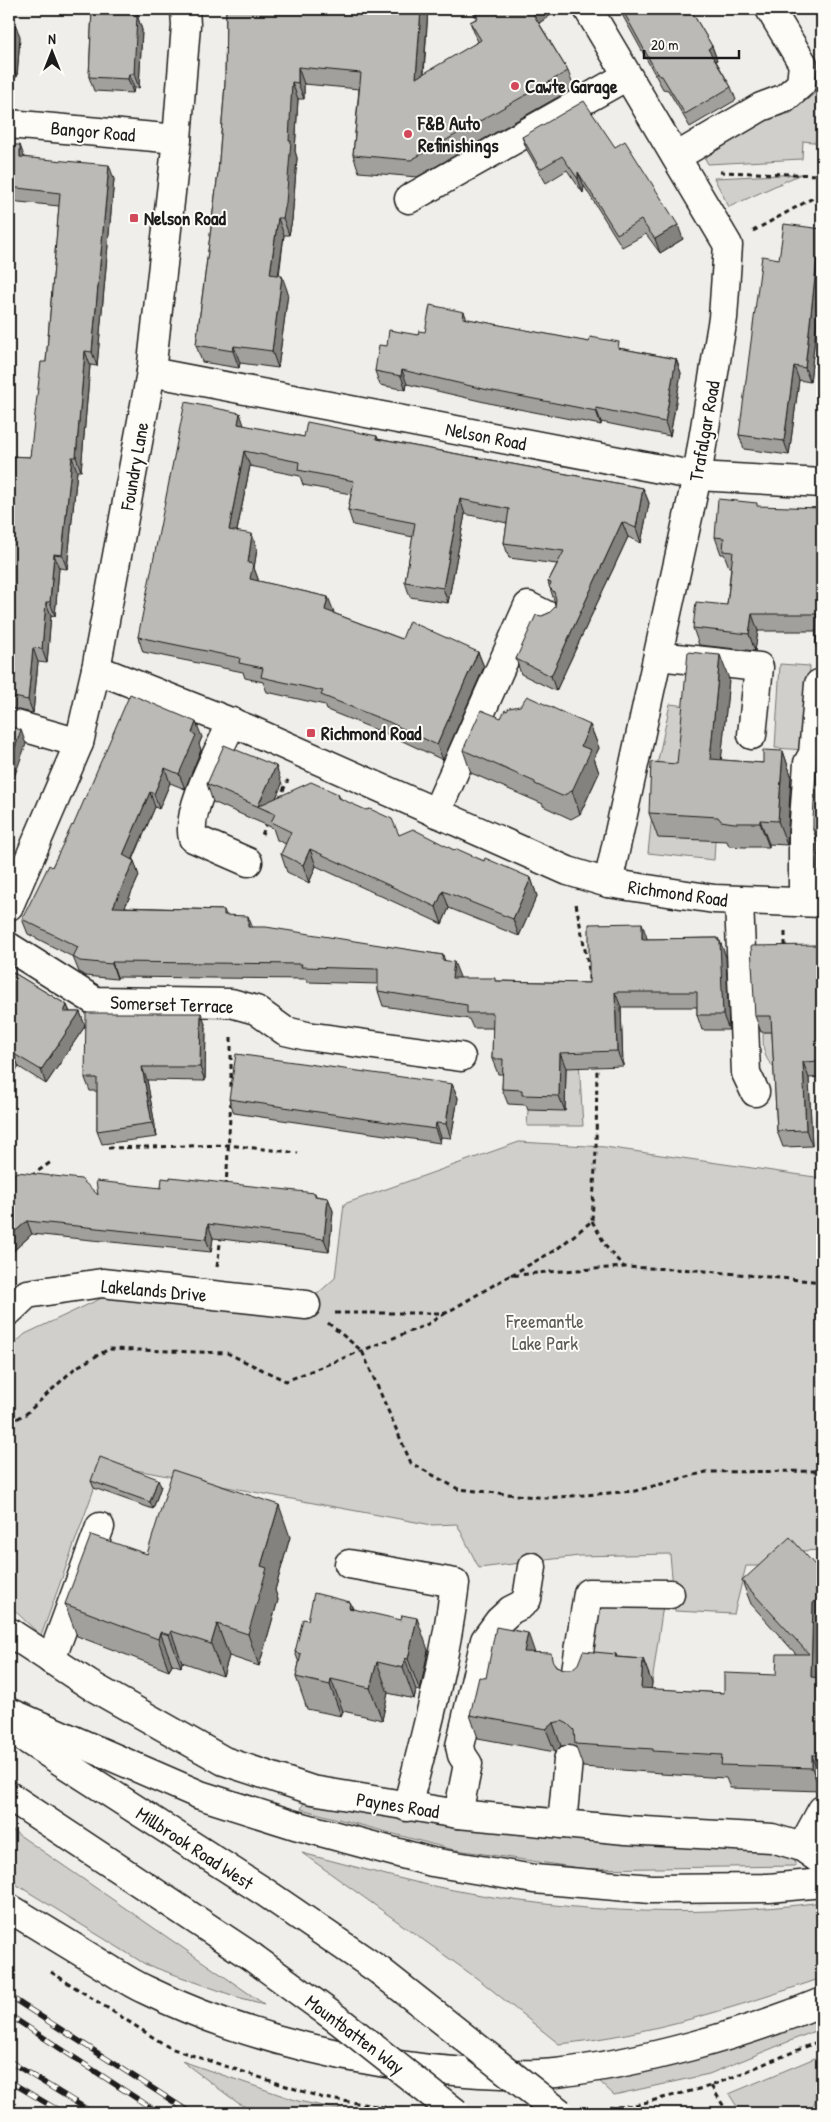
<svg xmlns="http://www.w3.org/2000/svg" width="831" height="2122" font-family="'Patrick Hand',sans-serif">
<rect width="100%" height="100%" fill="#f0eeea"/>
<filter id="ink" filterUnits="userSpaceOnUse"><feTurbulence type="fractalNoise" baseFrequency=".02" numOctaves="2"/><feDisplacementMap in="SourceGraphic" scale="10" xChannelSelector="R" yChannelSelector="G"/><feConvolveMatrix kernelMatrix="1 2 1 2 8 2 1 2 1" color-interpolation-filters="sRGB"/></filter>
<g filter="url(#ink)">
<g fill="#d0cfcc" stroke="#767674">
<polygon points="822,72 822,143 803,141 802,159 708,164 703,155 764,120 791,113 814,94"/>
<polygon points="801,174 729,207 714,178"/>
<polygon points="780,664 810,666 805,750 775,748"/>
<polygon points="670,704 694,707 715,841 714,860 648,853 657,765"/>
<path d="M 783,1031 L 779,1070 C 763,1061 763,1049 763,1032 Z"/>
<polygon points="578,1044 583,1126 527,1126 528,1110 547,1076"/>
<polygon points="519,1142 605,1147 822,1178 822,1550 782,1552 768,1566 746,1566 734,1614 675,1611 670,1554 579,1556 479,1568 457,1524 432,1525 103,1464 41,1636 9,1605 9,1349 25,1334 102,1298 305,1305 335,1278 344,1204"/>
<path d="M 607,1605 L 663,1605 L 652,1683 L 592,1675 C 592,1652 584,1618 607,1605 Z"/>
<polygon points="305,1800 781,1846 794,1855 795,1866 586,1869 450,1849 301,1809"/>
<polygon points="9,1828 264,2004 237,1997 145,1964 9,1880"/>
<path d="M 302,1853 C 341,1863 380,1874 419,1883 C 550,1912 689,1920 822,1902 L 822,1978 C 737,2007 649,2035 559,2044 L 482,1982 Z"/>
<polygon points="822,2014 822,2028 709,2074 614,2095 597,2079"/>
<polygon points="822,2055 822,2072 812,2113 741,2113 729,2094"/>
<polygon points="182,2061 298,2101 358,2113 256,2113 238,2103"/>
</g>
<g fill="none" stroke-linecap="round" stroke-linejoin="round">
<g stroke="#1c1c1c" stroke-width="31">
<g id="minor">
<polyline points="588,9 728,245 723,318 697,476 608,883"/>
<polyline points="9,124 177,139"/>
<polyline points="676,157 761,107 785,98 801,84 803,64 770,9"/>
<polyline points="409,199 627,76"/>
<polyline points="151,372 697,476 822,483"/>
<polyline points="658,656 759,667 752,735"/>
<polyline points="96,669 248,729 568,871 608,883 714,899 822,903"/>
<path d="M 232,722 C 220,749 185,811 193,838 L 248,862"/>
<polyline points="9,723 79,743"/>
<polyline points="436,813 528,606 546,615"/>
<polyline points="739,902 746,1073 755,1092"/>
<polyline points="803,902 803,835 808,763 813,754 819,684"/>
<polyline points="9,906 79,743 96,669 151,372 177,139 186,25 185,9"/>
<polyline points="9,947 95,1001 231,1003 256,1010 285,1031 307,1036 461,1057"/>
<polyline points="9,1311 27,1294 102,1283 306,1305"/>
<path d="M 349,1564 L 455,1583 C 446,1659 426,1733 407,1807"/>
<polyline points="9,1632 90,1685 224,1761 312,1790 458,1814 626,1830 772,1838 802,1847 822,1861"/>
<polyline points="51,1660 100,1527"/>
<polyline points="575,1677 588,1593 670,1594"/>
<polyline points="458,1814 468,1764 462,1755 460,1746 485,1640 499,1621 511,1610 521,1605 527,1599 532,1567"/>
<polyline points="562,1824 568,1760"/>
<polyline points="802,1847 822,1810"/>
</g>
</g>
<g stroke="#1c1c1c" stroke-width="31">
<g id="highway">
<polyline points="9,1712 200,1795 295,1825 432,1862 534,1879 651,1889 769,1888 822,1883"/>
<polyline points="9,1728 266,1893 380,1971"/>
<polyline points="9,1796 252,1957"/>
<path d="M 9,1908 C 40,1927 70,1945 101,1964 C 116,1973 130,1983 146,1990 C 242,2037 359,2065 466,2072 C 495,2074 526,2076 556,2073 C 641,2063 743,2035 822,2002"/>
</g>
</g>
<g stroke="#1c1c1c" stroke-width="3" stroke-dasharray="5 4" stroke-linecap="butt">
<polyline points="720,172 822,175"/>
<polyline points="753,231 822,193"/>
<polyline points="279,799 288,780"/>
<polyline points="262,835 267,822"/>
<polyline points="576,904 589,970 589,986"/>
<polyline points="785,932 785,948"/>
<polyline points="231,1087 231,1034"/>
<polyline points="108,1148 228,1145 298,1153"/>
<polyline points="31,1176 51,1162"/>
<polyline points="226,1187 231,1099"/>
<polyline points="592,1221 607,1248 624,1267"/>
<polyline points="217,1267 221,1236"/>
<polyline points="511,1275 557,1249 592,1221 596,1151 597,1064"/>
<polyline points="335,1313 446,1313 509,1276 547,1272 625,1267 695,1270 822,1282"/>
<polyline points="328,1323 362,1351 411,1463 458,1489 546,1498 635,1491 706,1472 822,1471"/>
<polyline points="9,1423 26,1414 75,1368 109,1349 227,1353 286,1381 426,1325 446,1313"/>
<polyline points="51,1972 170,2048 323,2098 403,2110"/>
<polyline points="711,2086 728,2113"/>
<polyline points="590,2110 635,2105 711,2086 822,2040"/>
</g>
<use href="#minor" stroke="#fdfcf7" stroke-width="28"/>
<use href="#highway" stroke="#fdfcf7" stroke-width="28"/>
<g stroke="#1c1c1c" stroke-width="5.5">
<g id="rail">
<polyline points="9,1996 191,2113"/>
<polyline points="9,2015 159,2113"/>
<polyline points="9,2061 93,2113"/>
<polyline points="9,2081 63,2113"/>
</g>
</g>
<use href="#rail" stroke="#fdfcf7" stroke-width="4" stroke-dasharray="11" stroke-linecap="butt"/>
<g stroke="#1c1c1c" stroke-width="31" stroke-linecap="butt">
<g id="highway-bridge">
<polyline points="252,1957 341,2022 456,2113"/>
<polyline points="380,1971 560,2113"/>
</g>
</g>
<use href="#highway-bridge" stroke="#fdfcf7" stroke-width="28"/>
</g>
<g fill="#a1a09d" stroke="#1c1c1c">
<polygon points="92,9 138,9 138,18 142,30 139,88 134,88 133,93 94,91 89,77"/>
<polygon points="226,9 428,9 424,74 478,42 470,22 476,19 472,9 552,9 554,13 539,23 568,71 574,88 417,177 359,172 353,155 359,89 304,84 304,99 298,99 295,151 297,158 292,220 289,235 284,235 279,276 288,293 278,368 240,363 239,368 202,362 196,345 218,173 225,84"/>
<polygon points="619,9 690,9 712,46 717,60 716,61 731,87 736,100 690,127 668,90 663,89"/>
<polygon points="9,23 20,37 17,77 9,77"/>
<polygon points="522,137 615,147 683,239 660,253 646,234 622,247 584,186 583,193 567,170 546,183 527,150"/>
<polygon points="9,145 25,157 114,179 97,366 90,365 81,471 77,471 67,569 59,568 55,616 51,615 47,663 38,662 33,713 9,708 9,456 30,457 46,362 59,206 9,201"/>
<polygon points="822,229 822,274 810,382 799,380 789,455 744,449 739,435 779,259"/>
<polygon points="467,319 676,359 681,373 670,436 601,422 601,425 493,404 407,384 406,390 380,385 375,371 387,346"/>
<polygon points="245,426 304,437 377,436 378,439 403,444 643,488 649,503 641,543 628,537 556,691 521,674 516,659 542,616 549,613 555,607 555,603 548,582 557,564 509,558 504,543 507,523 465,514 448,603 410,597 405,582 413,537 353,525 348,510 351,494 303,485 300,476 250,466 237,531 257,549 254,568 258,579 258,581 328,597 333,613 402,639 478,652 484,667 443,760 394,737 327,710 325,705 267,692 263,682 245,678 243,672 143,652 138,637"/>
<polygon points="759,507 822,508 822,662 816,646 816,631 758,631 755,651 699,645 693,628 727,605 731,567 729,567 724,554 721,554 715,537"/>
<polygon points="729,679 721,760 763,763 783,751 791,775 787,845 769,844 769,847 743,847 729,846 727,841 658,838 649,813 677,764"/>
<polygon points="507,711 590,725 599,748 594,758 599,773 580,814 571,819 543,806 543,804 471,773 463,750 501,718"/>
<polygon points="202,737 199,744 201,750 185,789 170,783 159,809 155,807 133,860 134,861 139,876 125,907 224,910 226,915 252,927 443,955 445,961 459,978 496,981 589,983 647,939 718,938 726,957 729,1030 702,1030 697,1015 697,1007 621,1007 623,1066 566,1068 565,1111 528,1110 526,1105 508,1104 502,1089 503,1074 498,1074 492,1059 493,1028 473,1028 469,1019 383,1006 378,991 378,984 307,982 306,979 117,977 117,979 85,976 79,972 73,957 28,934 22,919 52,867 73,826"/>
<polygon points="822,754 822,847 819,846 813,830"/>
<polygon points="207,784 282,784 276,798 338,794 340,798 399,835 454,850 531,878 537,896 519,936 449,908 442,924 316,866 309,883 287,872 281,854 286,844 277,840 273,828 213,802"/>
<polygon points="822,942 822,1077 809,1078 812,1146 783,1147 777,1131 772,1032 761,1032 755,1016 818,945"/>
<polygon points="9,970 67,1005 70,1012 80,1012 85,1026 46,1084 19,1067 9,1080"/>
<polygon points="201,1013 206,1027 205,1081 147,1080 157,1137 102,1144 97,1131 97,1091 90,1091 85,1078"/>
<polygon points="452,1084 458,1098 451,1138 441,1137 440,1143 234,1113 229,1099"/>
<polygon points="9,1179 98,1195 161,1188 315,1193 316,1196 328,1198 333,1211 329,1252 213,1238 211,1252 32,1234 9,1255"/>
<polygon points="91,1481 161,1486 153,1509 94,1488"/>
<polygon points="290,1537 275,1590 278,1600 259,1666 229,1656 223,1676 182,1662 181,1667 172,1664 169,1671 77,1636 65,1604 147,1554"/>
<polygon points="822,1573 822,1626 820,1678 822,1678 822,1778 820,1778 820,1791 730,1788 726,1778 661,1774 661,1773 583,1767 576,1747 570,1745 561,1746 555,1752 478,1738 470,1715 486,1678 535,1652 555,1664 556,1666 564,1669 572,1669 616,1654 617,1657 643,1659 652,1683 651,1689 724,1693 776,1675 796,1654 751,1604 742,1581"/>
<polygon points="350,1602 353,1609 428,1650 420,1691 416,1690 414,1699 388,1693 382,1720 343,1711 341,1716 307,1709 296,1677 299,1663 295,1652 308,1620"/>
</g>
<g fill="#83827f" stroke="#1c1c1c">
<polygon points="133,9 138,9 138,18 142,30 139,88 134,74"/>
<polygon points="421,9 428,9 422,95 416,78"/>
<polygon points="530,9 552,9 554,13 536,25"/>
<polygon points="15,23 20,37 17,77 12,63"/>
<polygon points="712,46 717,60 713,63 708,49"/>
<polygon points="298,67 304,84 304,99 298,83"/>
<polygon points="129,74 134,88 133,93 128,79"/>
<polygon points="292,82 298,99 295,151 297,158 292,220 289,235 283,218"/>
<polygon points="20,145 25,159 20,157"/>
<polygon points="109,165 114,179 97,366 92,352"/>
<polygon points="578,172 584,186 583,193 578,179"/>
<polygon points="278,218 284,235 276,291 270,274"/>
<polygon points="678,225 683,239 660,253 655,239"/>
<polygon points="817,259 822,272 822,274 810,382 805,368"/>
<polygon points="282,276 288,293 278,368 272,351"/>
<polygon points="464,312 470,326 463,318"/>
<polygon points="234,346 240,363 239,368 233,351"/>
<polygon points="85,351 90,365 81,471 76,457"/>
<polygon points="676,359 681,373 670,436 665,422"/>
<polygon points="794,366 799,380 789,455 784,441"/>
<polygon points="402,370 407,384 406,390 401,376"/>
<polygon points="596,408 601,422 601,425 596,411"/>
<polygon points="240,413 245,428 238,424"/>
<polygon points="244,451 250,466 234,545 229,530"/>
<polygon points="72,457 77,471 67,569 62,555"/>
<polygon points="643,488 649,503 641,543 636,528"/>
<polygon points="460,499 465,514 448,603 443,588"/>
<polygon points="622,522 628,537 556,691 551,676"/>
<polygon points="252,534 257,549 254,568 258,579 256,594 250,579 248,563"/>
<polygon points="54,554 59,568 55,616 50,602"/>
<polygon points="328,597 334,612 331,625 325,610"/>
<polygon points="46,602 51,615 47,663 42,649"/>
<polygon points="752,614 758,631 755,651 749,634"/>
<polygon points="33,648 38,662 33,713 28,700"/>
<polygon points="478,652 484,667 443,760 437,745"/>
<polygon points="720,655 729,679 719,784 710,759"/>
<polygon points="196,722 202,737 199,744 201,750 185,789 179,774 192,733"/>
<polygon points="590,725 599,748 594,758 599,773 580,814 572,791 581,746"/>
<polygon points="21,730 26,744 11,786 9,779 9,765"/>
<polygon points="783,751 791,775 787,845 778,821"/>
<polygon points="276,766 282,784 270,812 258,806"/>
<polygon points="165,768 170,783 159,809 154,794"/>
<polygon points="150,792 155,807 128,870 123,855"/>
<polygon points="760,820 769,844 769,847 760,823"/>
<polygon points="310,849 316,866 309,883 303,865"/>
<polygon points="134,861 139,876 118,922 113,907"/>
<polygon points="531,878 537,896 519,936 513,919"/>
<polygon points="443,891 449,908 442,924 436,907"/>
<polygon points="248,916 254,931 248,927"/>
<polygon points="642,923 647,938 647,954 642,939"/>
<polygon points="718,938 720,945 720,941 726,957 729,1030 723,1015"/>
<polygon points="112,962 117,977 117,979 112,964"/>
<polygon points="454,962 460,977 457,993 452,978"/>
<polygon points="615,992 621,1007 623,1066 617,1051"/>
<polygon points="67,1005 72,1019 64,1012"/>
<polygon points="80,1012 85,1026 46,1084 41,1070"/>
<polygon points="201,1013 206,1027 205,1081 200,1067"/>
<polygon points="560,1053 566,1068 565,1111 559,1096"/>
<polygon points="14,1054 19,1067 9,1080 9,1060"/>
<polygon points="803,1062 809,1078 812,1146 806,1130"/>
<polygon points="142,1067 147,1080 157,1137 152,1123"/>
<polygon points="452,1084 458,1098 451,1138 446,1124"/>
<polygon points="436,1123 441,1137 440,1143 435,1129"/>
<polygon points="328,1198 333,1211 329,1252 324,1239"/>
<polygon points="27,1221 32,1234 9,1255 9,1237"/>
<polygon points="208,1224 213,1238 211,1252 206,1239"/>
<polygon points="158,1479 161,1486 153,1509 150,1502"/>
<polygon points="279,1505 290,1537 275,1590 278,1600 259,1666 248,1634 261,1566"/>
<polygon points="822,1595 822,1626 819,1701 811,1677 813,1603"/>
<polygon points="350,1602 362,1633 349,1608"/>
<polygon points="417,1618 428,1650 420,1691 408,1659"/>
<polygon points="217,1624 229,1656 223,1676 211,1644"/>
<polygon points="171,1631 182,1662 181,1667 169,1635"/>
<polygon points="160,1632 172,1664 169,1671 158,1639"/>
<polygon points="528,1633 536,1656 524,1652"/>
<polygon points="405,1658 416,1690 414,1699 403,1668"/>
<polygon points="643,1659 652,1683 649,1711 641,1688"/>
<polygon points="377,1662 388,1693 382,1720 370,1688"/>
<polygon points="331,1679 343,1711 341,1716 330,1685"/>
<polygon points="553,1723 561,1746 555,1752 546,1729"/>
<polygon points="812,1755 820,1778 820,1791 812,1768"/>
</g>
<g fill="#bbbab6" stroke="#1c1c1c">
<polygon points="92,9 133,9 133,16 137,16 134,74 129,74 128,79 89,77"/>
<polygon points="226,9 421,9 416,78 481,40 470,22 478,18 473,9 530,9 568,71 411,160 353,155 361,73 298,67 298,83 292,82 289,141 291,141 286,203 283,218 278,218 270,274 282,276 272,351 234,346 233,351 196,345 218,173 225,84"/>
<polygon points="622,9 690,9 712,46 708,49 731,87 685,114 662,76 658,75"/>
<polygon points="9,23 15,23 12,63 9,63"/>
<polygon points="584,101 615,147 625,141 678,225 655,239 641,220 617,234 578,172 578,179 562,156 540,169 522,137"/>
<polygon points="9,145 20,145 20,157 109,165 92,352 85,351 76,457 72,457 62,555 54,554 50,602 46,602 42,649 33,648 28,700 9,696 9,456 30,457 41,362 46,362 60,193 9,187"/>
<polygon points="784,224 822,229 822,259 817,259 805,368 794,366 784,441 739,435 762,256 779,259"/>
<polygon points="430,305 464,312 463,318 589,342 590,337 619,342 618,348 676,359 665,422 596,408 596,411 488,390 402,370 401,376 375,371 379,345 387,346 389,330 418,335 419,331 425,332"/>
<polygon points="185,402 240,413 238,424 304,437 307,422 377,436 376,439 403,444 643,488 636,528 622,522 551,676 516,659 536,615 542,616 549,613 555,607 556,599 554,592 549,587 551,583 548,582 564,551 504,543 509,509 460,499 443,588 405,582 415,523 348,510 354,481 298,470 299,462 244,451 229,530 252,534 248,563 253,564 250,579 328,597 325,610 402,639 409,621 478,652 437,745 389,722 321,695 323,691 261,677 263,668 239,663 240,658 138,637"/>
<polygon points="718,499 757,503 757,506 822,508 822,646 816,646 817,614 752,614 749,634 693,628 696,602 727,605 733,552 723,551 724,538 715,537"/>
<polygon points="688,652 720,655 710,759 763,763 763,750 783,751 778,821 760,820 760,823 734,823 721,821 718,817 649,813 651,762 677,764"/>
<polygon points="130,694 196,722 192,733 196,735 179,774 165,768 154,794 150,792 123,855 134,861 113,907 224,910 224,915 248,916 248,927 266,927 443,955 442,960 454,962 452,978 495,978 495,981 589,983 589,924 642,923 642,939 718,938 718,941 720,941 723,1015 697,1015 697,992 615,992 617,1051 560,1053 559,1096 522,1095 522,1090 502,1089 503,1059 492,1059 493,1013 467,1013 467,1005 378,991 378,969 301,967 302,964 112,962 112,964 80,961 73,957 78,947 22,919 49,865 52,867 72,825 73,826"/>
<polygon points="527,696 590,725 581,746 591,750 572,791 562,796 535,784 535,782 463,750 481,710 501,718 505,710 507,711 509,708 520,706"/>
<polygon points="9,726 21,730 9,765"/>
<polygon points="224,745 276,766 258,806 311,782 338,794 339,798 366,810 370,809 392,819 399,835 413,829 454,850 457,849 484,861 485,858 531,878 513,919 443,891 436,907 310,849 303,865 281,854 291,832 271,822 275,814 207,784"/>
<polygon points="817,754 822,754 822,830 813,830 813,819"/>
<polygon points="818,942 822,942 822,1061 803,1062 806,1130 777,1131 771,1016 755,1016 751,946 818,945"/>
<polygon points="9,970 67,1005 64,1012 80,1012 41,1070 14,1054 9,1060"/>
<polygon points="86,1013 201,1013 200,1067 142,1067 152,1123 97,1131 97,1078 85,1078"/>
<polygon points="236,1054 452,1084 446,1124 436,1123 435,1129 229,1099"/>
<polygon points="17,1172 81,1179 98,1195 96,1181 161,1188 162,1178 170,1179 170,1177 315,1193 315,1196 328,1198 324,1239 208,1224 206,1239 27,1221 9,1237 9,1179"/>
<polygon points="100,1457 158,1479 150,1502 91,1481"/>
<polygon points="173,1470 279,1505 261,1566 267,1568 248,1634 217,1624 211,1644 171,1631 169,1635 160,1632 158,1639 65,1604 91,1535 147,1554"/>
<polygon points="790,1537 822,1573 822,1595 813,1603 811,1677 822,1678 822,1755 812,1755 812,1768 721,1765 722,1755 653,1751 653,1749 575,1744 574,1730 568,1724 562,1721 553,1723 546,1729 470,1715 479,1677 486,1678 496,1627 528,1633 524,1652 551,1653 552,1660 556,1666 564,1669 572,1669 578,1664 583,1651 616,1654 615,1657 643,1659 641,1688 724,1693 724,1673 776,1675 777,1654 809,1654 742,1581"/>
<polygon points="314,1593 350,1602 349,1608 401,1620 402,1615 417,1618 408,1659 405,1658 403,1668 377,1662 370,1688 331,1679 330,1685 296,1677 301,1654 295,1652 303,1619 308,1620"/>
</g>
</g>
<g fill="#d1495b" stroke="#fdfcf7" stroke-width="2">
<circle cx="515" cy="86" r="5"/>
<circle cx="408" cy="134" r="5"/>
<rect x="129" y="213" width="10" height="10" rx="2.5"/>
<rect x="306" y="728" width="10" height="10" rx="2.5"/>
</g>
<g text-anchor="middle" stroke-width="4" stroke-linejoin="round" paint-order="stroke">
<g font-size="19" font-weight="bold" fill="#1c1c1c" stroke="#fdfcf7" text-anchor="start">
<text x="525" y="93">Cawte Garage</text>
<text x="418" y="130">F&amp;B Auto<tspan x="418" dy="22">Refinishings</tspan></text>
<text x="144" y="225">Nelson Road</text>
<text x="321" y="740">Richmond Road</text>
</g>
<g font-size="19" fill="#1c1c1c" stroke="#fdfcf7">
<text transform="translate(93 131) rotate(5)" y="7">Bangor Road</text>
<text transform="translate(704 431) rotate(-80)" y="7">Trafalgar Road</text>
<text transform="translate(486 436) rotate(11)" y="7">Nelson Road</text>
<text transform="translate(134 466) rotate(-80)" y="7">Foundry Lane</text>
<text transform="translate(678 893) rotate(8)" y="7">Richmond Road</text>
<text transform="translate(172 1004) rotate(2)" y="7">Somerset Terrace</text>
<text transform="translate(154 1290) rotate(5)" y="7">Lakelands Drive</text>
<text transform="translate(398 1805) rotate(9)" y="7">Paynes Road</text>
<text transform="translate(195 1848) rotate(33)" y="7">Millbrook Road West</text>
<text transform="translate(355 2034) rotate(37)" y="7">Mountbatten Way</text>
</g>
<g font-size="19" fill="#5b5b5a" stroke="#fdfcf7">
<text x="545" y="1328">Freemantle<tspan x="545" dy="22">Lake Park</tspan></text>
</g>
</g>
<rect width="831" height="2122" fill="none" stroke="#fdfcf7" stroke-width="30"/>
<rect x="15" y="15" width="801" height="2092" fill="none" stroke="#1c1c1c" stroke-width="2" filter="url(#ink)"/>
<g transform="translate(52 52)" stroke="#fdfcf7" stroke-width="4" paint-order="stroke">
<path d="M0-4L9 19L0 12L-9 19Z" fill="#1c1c1c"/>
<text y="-8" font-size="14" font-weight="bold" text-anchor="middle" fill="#1c1c1c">N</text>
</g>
<path d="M644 50v8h95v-8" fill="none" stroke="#1c1c1c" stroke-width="2.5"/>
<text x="651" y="50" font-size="15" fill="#1c1c1c" stroke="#fdfcf7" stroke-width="4" paint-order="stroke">20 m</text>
</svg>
